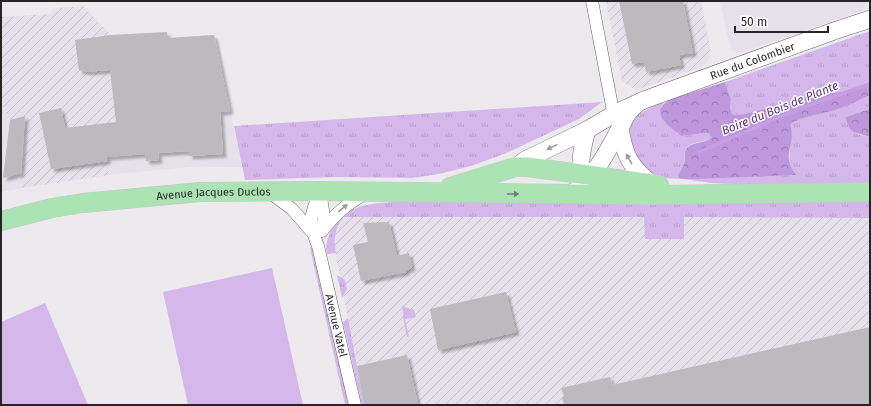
<svg xmlns="http://www.w3.org/2000/svg" width="871" height="406" font-family="'Fira Sans',sans-serif">
<defs>
<pattern id="industrial-furrows" width="10" height="10" patternUnits="userSpaceOnUse"><rect width="10" height="10" fill="#e6e0eb"/><path d="M-1 1l2-2M0 10L10 0M9 11l2-2" fill="none" stroke="#c5c0c9"/></pattern>
<pattern id="grass-tufts" width="24" height="20" patternUnits="userSpaceOnUse"><rect width="24" height="20" fill="#d5b7ec"/><path d="M3 7l-1-3M5 7V3M7 7l1-3M15 17l-1-3M17 17v-4M19 17l1-3" fill="none" stroke="#b79dca"/></pattern>
<pattern id="forest-crowns" width="20" height="18" patternUnits="userSpaceOnUse"><rect width="20" height="18" fill="#be97dc"/><path d="M2 6a3 3 0 1 1 6 0M12 15a3 3 0 1 1 6 0" fill="none" stroke="#9a7bb2"/></pattern>
<filter id="shadow"><feDropShadow dx="3.5" dy="3.5" stdDeviation="1" flood-color="#0004"/></filter>
</defs>
<rect width="100%" height="100%" fill="#eceaed"/>
<g fill="#e6e0eb">
<polygon points="720,1 867,1 862,11 739,53 733,51 730,47"/>
<polygon points="1,104 10,120 29,115 21,177 22,188 1,192"/>
<polygon points="230,111 242,167 189,167 109,175 104,124"/>
</g>
<g fill="url(#industrial-furrows)">
<polygon points="606,1 701,1 710,46 710,57 707,62 702,67 636,90 622,81"/>
<polygon points="83,6 111,35 167,32 168,38 214,35 230,111 186,115 105,135 109,175 22,188 21,177 29,115 10,120 1,104 1,17 50,14 54,8"/>
<polygon points="343,217 644,217 683,239 684,217 870,218 870,405 364,405 334,245 335,233"/>
</g>
<g fill="url(#grass-tufts)">
<polygon points="870,31 870,84 856,90 814,95 745,114 736,115 732,114 730,108 731,99 725,82"/>
<path d="M 870,95 L 870,109 L 845,117 L 857,134 L 870,137 L 870,184 L 733,184 L 711,183 L 683,179 L 660,178 L 638,165 C 636,158 628,141 628,135 C 628,116 649,108 664,102 L 661,107 L 677,133 L 681,136 L 705,133 L 710,134 L 712,137 C 705,144 691,140 686,149 C 683,154 685,161 684,166 L 795,175 L 789,167 L 790,143 L 792,134 L 790,127 L 791,123 C 803,117 816,115 828,112 C 843,108 856,102 870,95 Z"/>
<polygon points="602,102 579,119 504,154 471,166 439,174 412,178 334,177 245,180 234,126"/>
<path d="M 870,199 L 870,218 L 684,217 L 684,239 L 645,239 L 644,217 L 343,217 C 335,229 333,238 336,253 L 327,254 C 325,246 327,240 330,233 C 344,206 365,204 392,202 L 580,202 Z"/>
<polygon points="313,247 349,405 345,405 310,248"/>
<polygon points="337,275 345,280 347,289 342,298"/>
<polygon points="402,306 414,310 416,317 405,319 409,337 407,337 403,317 404,317"/>
<polygon points="348,318 364,405 362,405 343,322"/>
</g>
<g fill="url(#forest-crowns)">
<path d="M 725,82 L 731,99 L 730,108 L 732,114 L 736,115 L 745,114 L 814,95 L 856,90 L 870,84 L 870,95 C 856,102 843,108 828,112 C 816,115 803,117 791,123 C 790,128 792,131 792,135 C 790,153 784,159 796,175 L 694,179 L 683,179 L 679,178 L 678,175 C 680,171 683,168 684,164 C 686,158 683,152 687,148 C 694,141 705,144 712,137 L 710,134 L 705,133 L 681,136 C 669,126 647,112 671,99 Z"/>
<path d="M 870,109 L 870,137 C 853,131 852,136 845,117 Z"/>
</g>
<g fill="#d5b7ec">
<polygon points="272,268 303,405 188,405 163,292"/>
<polygon points="45,303 88,405 1,405 1,322"/>
</g>
<g fill="none" stroke-linecap="round" stroke-linejoin="round">
<polyline stroke="#c59ee4" stroke-width="3.5" points="699,152 801,108 870,84"/>
</g>
<g fill="#bcbabd" filter="url(#shadow)">
<polygon points="619,1 683,1 693,53 679,55 681,65 646,72 644,62 632,64"/>
<polygon points="167,32 168,38 214,35 230,111 220,112 223,154 189,156 189,151 158,153 159,160 146,161 145,154 107,157 107,161 51,169 39,113 61,108 65,128 116,122 110,70 84,72 84,70 79,71 75,40 111,35"/>
<polygon points="25,116 21,173 3,178 10,120"/>
<polygon points="389,222 397,256 409,253 412,268 406,270 406,272 361,281 353,245 368,242 363,223"/>
<polygon points="506,292 516,332 438,350 430,309"/>
<polygon points="870,327 870,405 564,405 562,397 564,396 561,388 610,377 612,385"/>
<polygon points="407,355 418,405 364,405 357,366"/>
</g>
<g fill="none" stroke-linecap="round" stroke-linejoin="round">
<g stroke="#686769" stroke-width="13">
<g id="minor">
<polyline points="592,1 612,106 617,121"/>
<path id="s1" d="M 320,191 C 310,215 308,222 318,246 L 355,405"/>
<polyline points="320,191 324,217 322,230"/>
<polyline points="269,192 292,209 312,232"/>
<path d="M 322,231 C 336,213 347,204 366,193"/>
</g>
</g>
<g stroke="#686769" stroke-width="18">
<g id="secondary">
<path d="M 620,127 C 624,155 630,167 652,184"/>
<path d="M 587,130 C 583,146 575,171 588,185"/>
<path id="s2" d="M 516,167 L 525,160 L 587,130 L 614,114 L 644,100 L 834,31 L 870,19"/>
<path d="M 571,194 C 594,178 606,154 619,130 C 625,119 625,114 636,105"/>
</g>
</g>
<g stroke="#c6c6c7" stroke-width="20">
<g id="primary">
<polyline points="450,187 516,167 527,167 581,174 659,185"/>
<path id="s3" d="M 1,221 L 52,208 L 83,203 L 200,192 L 320,191 L 651,195 L 870,192"/>
</g>
</g>
<use href="#minor" stroke="#fff" stroke-width="12"/>
<use href="#secondary" stroke="#fff" stroke-width="17"/>
<use href="#primary" stroke="#abe3b4" stroke-width="19"/>
</g>
<defs><path id="oneway-solid" d="M-6-.8H1V-3.2L6.5 0L1 3.2V.8H-6Z"/></defs>
<g fill="#9d9d9d">
<use href="#oneway-solid" transform="translate(552 147) rotate(154)"/>
<use href="#oneway-solid" transform="translate(629 159) rotate(-119)"/>
<use href="#oneway-solid" transform="translate(343 208) rotate(-40)"/>
</g>
<use fill="#68846d" href="#oneway-solid" transform="translate(513 194)"/>
<g text-anchor="middle" stroke-width="3" stroke-linejoin="round" paint-order="stroke">
<g font-size="11" fill="#252526" stroke="#fff">
<text dy="4" stroke="none"><textPath href="#s2" startOffset="260">Rue du Colombier</textPath></text>
<text dy="4" stroke="none"><textPath href="#s3" startOffset="215">Avenue Jacques Duclos</textPath></text>
<text dy="4" stroke="none"><textPath href="#s1" startOffset="139">Avenue Vatel</textPath></text>
</g>
<g font-size="12" font-style="italic" fill="#613081" stroke="#fff">
<text transform="translate(780 108) rotate(-22)" y="4">Boire du Bois de Plante</text>
</g>
</g>
<rect width="871" height="406" fill="none" stroke="#252526" stroke-width="4"/>
<path d="M735 26v6h93v-6" fill="none" stroke="#252526" stroke-width="2"/>
<text x="741" y="26" font-size="12" fill="#252526" stroke="#ffffff" stroke-width="3" paint-order="stroke">50 m</text>
</svg>
